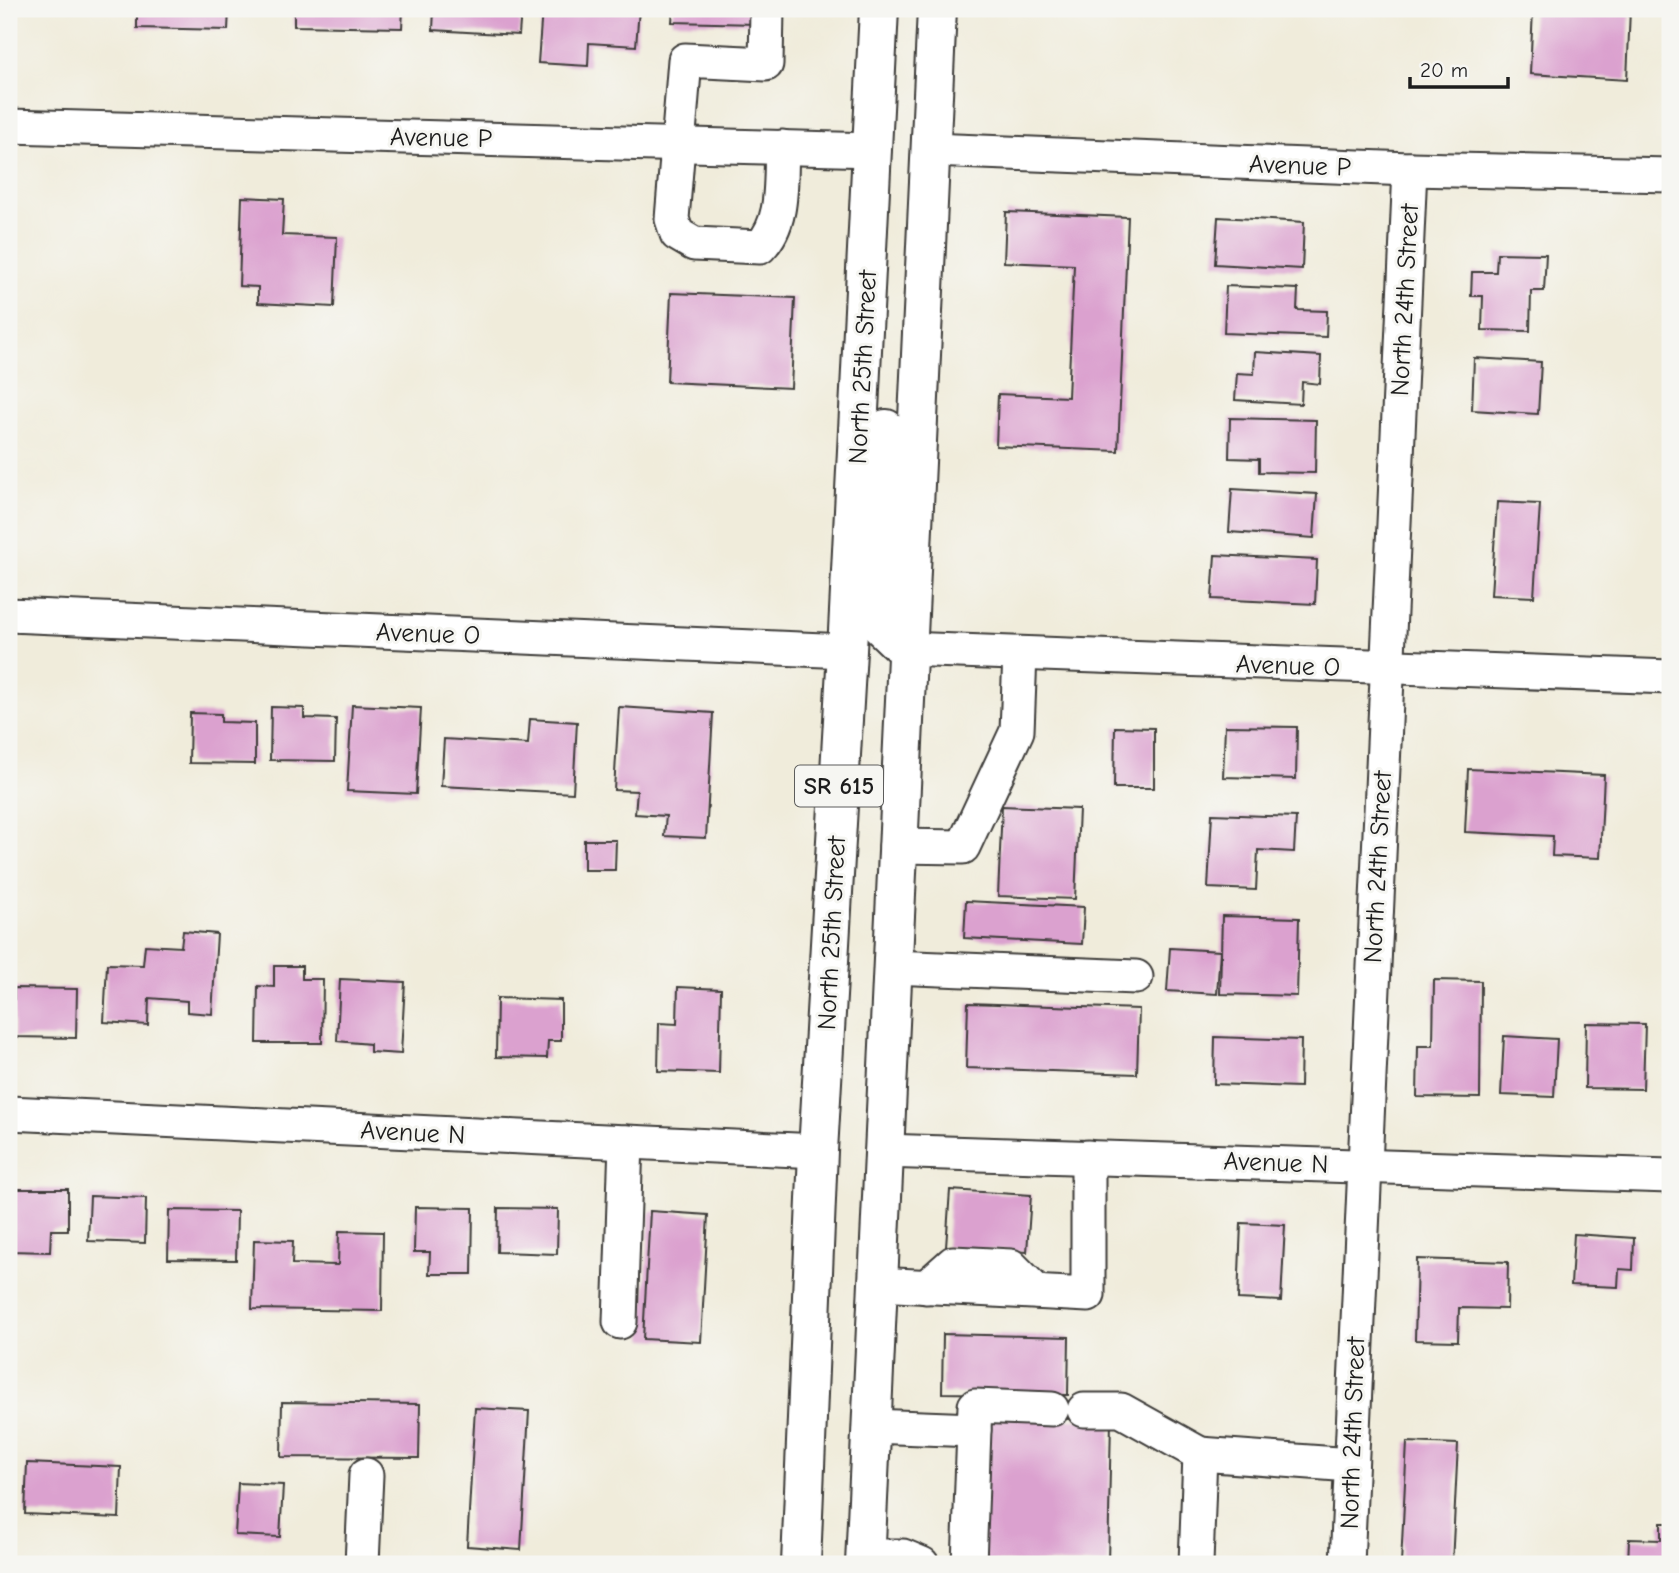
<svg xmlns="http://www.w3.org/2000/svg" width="1679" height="1573" font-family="'Comic Neue',sans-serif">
<rect width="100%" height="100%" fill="#f6f6f2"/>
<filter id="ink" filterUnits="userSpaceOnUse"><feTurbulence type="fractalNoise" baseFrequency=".0143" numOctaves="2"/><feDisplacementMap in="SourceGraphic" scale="14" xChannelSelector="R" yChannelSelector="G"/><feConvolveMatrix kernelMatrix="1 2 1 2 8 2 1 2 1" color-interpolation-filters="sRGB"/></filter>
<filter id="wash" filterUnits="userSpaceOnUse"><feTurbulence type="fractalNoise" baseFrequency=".00686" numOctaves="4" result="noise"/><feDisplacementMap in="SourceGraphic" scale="28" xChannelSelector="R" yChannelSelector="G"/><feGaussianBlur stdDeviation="1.57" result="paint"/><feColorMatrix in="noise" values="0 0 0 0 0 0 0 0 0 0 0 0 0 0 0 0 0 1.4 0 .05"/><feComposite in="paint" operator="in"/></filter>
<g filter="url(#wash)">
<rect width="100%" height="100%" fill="#f0ecdb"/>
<g id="blocks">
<g fill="#dba1cf">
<polygon points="137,9 229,9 228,30 137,28"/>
<polygon points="294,9 403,9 402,28 294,26"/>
<polygon points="434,9 521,9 519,35 433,30"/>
<polygon points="542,9 639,9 636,46 589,43 588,66 538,63"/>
<polygon points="673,9 757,9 757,24 672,22"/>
<polygon points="1533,9 1630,9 1627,80 1530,74"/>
<polygon points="242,197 284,199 282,235 337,237 334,307 258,303 258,287 239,286"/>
<polygon points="1006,212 1128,217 1118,451 996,446 998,394 1068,397 1074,265 1004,262"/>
<polygon points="1218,217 1304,222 1302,269 1215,264"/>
<polygon points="1497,253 1546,254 1544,291 1531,291 1530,331 1482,330 1483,296 1471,296 1472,272 1496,272"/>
<polygon points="1226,286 1298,289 1297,310 1327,311 1326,337 1224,333"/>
<polygon points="671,293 795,298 791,388 667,382"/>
<polygon points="1255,352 1321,356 1320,384 1302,382 1301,404 1235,400 1237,373 1254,374"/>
<polygon points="1474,358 1541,362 1538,414 1472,410"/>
<polygon points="1230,418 1316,420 1315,473 1259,472 1259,459 1229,458"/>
<polygon points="1232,489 1317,494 1314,538 1229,532"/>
<polygon points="1497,502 1540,504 1534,597 1491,595"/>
<polygon points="1215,555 1317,560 1315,604 1212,599"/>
<polygon points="352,705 421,708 416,794 347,791"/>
<polygon points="271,707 304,708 304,718 336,719 335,761 270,760"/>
<polygon points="619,707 713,713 706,838 664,836 666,816 635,814 637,791 614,790"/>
<polygon points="190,713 221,714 221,722 255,723 255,764 189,763"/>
<polygon points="530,719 577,722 573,793 441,786 444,739 528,744"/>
<polygon points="1225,726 1297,727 1296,779 1223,777"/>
<polygon points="1115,727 1154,728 1154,788 1114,788"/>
<polygon points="1468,769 1604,775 1600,858 1552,856 1553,836 1465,832"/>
<polygon points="1002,806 1079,809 1075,899 998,896"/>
<polygon points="1212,814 1296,817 1294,852 1258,850 1256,890 1208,888"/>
<polygon points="584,840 616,840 615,870 584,870"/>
<polygon points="966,901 1084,907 1082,944 964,938"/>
<polygon points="1222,916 1299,918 1297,996 1220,994"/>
<polygon points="183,931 217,934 212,1014 187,1012 187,1001 149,998 148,1025 104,1022 107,964 143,965 145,945 181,947"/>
<polygon points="1170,948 1220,951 1217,994 1167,991"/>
<polygon points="274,966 302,966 302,979 323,979 322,1043 257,1043 258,986 274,987"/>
<polygon points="340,979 405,982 401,1054 370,1052 370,1044 337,1041"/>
<polygon points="1434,980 1481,981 1480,1098 1417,1097 1418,1046 1433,1046"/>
<polygon points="678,987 721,989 719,1073 658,1071 659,1023 677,1024"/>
<polygon points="14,988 77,989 76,1038 14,1037"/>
<polygon points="497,998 561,1000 561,1041 548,1041 547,1058 496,1057"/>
<polygon points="968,1003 1139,1009 1137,1074 966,1068"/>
<polygon points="1586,1023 1645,1024 1643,1089 1585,1088"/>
<polygon points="1504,1036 1557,1039 1554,1097 1501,1095"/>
<polygon points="1215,1037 1301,1040 1300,1087 1214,1084"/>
<polygon points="9,1189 68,1189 68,1230 51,1230 50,1252 9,1251"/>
<polygon points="950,1190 1031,1195 1027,1252 946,1247"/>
<polygon points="90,1196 146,1198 145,1243 88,1241"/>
<polygon points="415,1207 473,1208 472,1274 429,1274 430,1252 414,1252"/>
<polygon points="498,1208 558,1209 557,1254 497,1252"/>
<polygon points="169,1210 237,1211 236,1260 168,1259"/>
<polygon points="650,1211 708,1215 701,1342 643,1339"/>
<polygon points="1241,1223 1285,1225 1281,1301 1238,1299"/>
<polygon points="339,1231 383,1232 382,1311 252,1309 254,1240 293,1241 292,1264 338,1265"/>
<polygon points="1574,1234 1634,1238 1633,1270 1619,1269 1618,1287 1571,1285"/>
<polygon points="1417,1259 1508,1262 1507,1309 1459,1308 1458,1341 1415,1340"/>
<polygon points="943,1334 1069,1337 1068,1395 942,1393"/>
<polygon points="282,1402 420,1404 419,1458 281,1457"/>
<polygon points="475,1408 529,1411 521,1550 467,1546"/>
<polygon points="985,1417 1111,1420 1108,1564 982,1562"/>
<polygon points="1407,1442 1458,1444 1452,1564 1401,1564"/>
<polygon points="27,1463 121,1467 119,1518 25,1514"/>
<polygon points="238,1483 283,1485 280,1537 235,1535"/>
<polygon points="1661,1523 1670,1523 1670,1564 1628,1564 1629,1539 1661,1540"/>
</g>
</g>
</g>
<g filter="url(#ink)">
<use href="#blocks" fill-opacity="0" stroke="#3c3b39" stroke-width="2"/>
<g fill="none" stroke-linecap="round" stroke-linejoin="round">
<g stroke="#3c3b39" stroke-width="37">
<g id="minor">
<path d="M 767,9 L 766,64 L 685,60 L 672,219 L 677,234 L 694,244 L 760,247 C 785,222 780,181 782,147"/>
<polyline points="9,126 874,150"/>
<polyline points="930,150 1410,169 1670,175"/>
<polyline points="9,615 847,651"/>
<polyline points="905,649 1670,677"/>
<polyline points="896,846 963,847 1017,731 1020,654"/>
<polyline points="891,967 1136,977"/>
<polyline points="9,1113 818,1151"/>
<polyline points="882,1151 1670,1176"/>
<polyline points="877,1284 1088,1295 1088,1157"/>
<polyline points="926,1287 953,1263 1011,1266 1037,1292"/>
<polyline points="620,1322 626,1142"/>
<polyline points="1084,1410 1121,1410 1200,1454"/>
<polyline points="871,1426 974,1430 975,1406 1052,1409"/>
<polyline points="865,1556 903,1556 922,1564"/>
<polyline points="362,1564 366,1475"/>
<polyline points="969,1564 974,1430"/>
<polyline points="1196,1564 1200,1454 1351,1465"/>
<polyline points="1347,1564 1410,169"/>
</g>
</g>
<g stroke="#3c3b39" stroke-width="42">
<g id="major">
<polyline points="886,429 878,595 881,626 905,649"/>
<polyline points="801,1564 818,1151 847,651 879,9"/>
<polyline points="865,1564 937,9"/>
</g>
</g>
<use href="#minor" stroke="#fff" stroke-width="33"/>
<use href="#major" stroke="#fff" stroke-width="38"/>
</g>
</g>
<g text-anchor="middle" stroke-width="6" stroke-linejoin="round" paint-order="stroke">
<rect fill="#f6f6f2" stroke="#5d5d5c" stroke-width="2" x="795" y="765.5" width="88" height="41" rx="5"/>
<g font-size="24" font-weight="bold" fill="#1c1c1c">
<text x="839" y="794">SR 615</text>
</g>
<g font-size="26" fill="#1c1c1c" stroke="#f6f6f2">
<text transform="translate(441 137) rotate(1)" y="9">Avenue P</text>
<text transform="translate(1300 165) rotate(2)" y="9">Avenue P</text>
<text transform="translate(1404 300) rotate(-87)" y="9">North 24th Street</text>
<text transform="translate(862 367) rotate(-87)" y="9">North 25th Street</text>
<text transform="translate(428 633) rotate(2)" y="9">Avenue O</text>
<text transform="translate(1288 665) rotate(2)" y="9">Avenue O</text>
<text transform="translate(1377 867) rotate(-87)" y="9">North 24th Street</text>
<text transform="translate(831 933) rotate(-87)" y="9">North 25th Street</text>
<text transform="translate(413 1132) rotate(3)" y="9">Avenue N</text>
<text transform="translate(1276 1162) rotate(2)" y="9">Avenue N</text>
<text transform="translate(1352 1433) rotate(-88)" y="9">North 24th Street</text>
</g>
</g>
<rect width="1679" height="1573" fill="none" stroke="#f6f6f2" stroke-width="35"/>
<path d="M1410 77v10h98v-10" fill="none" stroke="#1c1c1c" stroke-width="3.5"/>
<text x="1420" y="77" font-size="21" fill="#1c1c1c" stroke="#f6f6f2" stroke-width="5" paint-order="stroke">20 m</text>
</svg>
